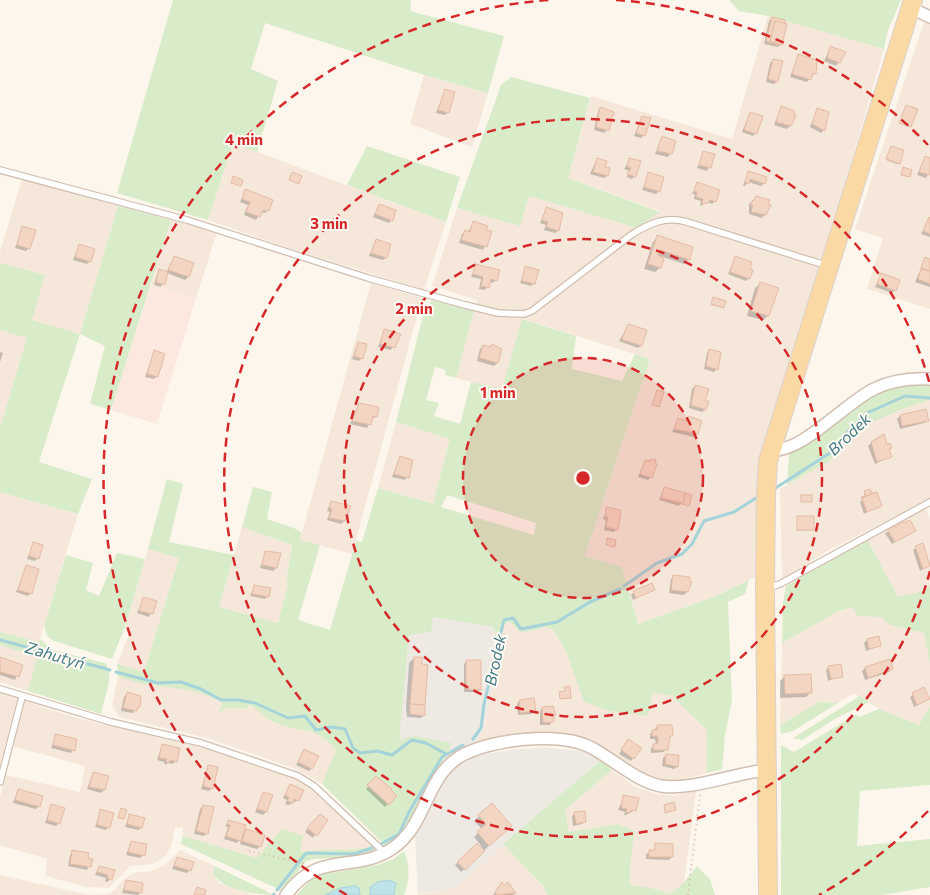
<svg xmlns="http://www.w3.org/2000/svg" width="930" height="895" font-family="Commissioner,sans-serif">
<rect width="100%" height="100%" fill="#fdf6ec"/>
<g fill="#f5e8da">
<polygon points="768,16 884,49 827,246 764,445 756,516 755,577 716,596 638,624 622,567 585,556 650,359 523,319 502,390 456,378 477,300 432,286 457,208 520,226 529,196 637,228 660,211 568,178 591,96 732,139"/>
<polygon points="925,19 930,22 930,309 867,289 883,238 855,229"/>
<polygon points="424,75 488,93 472,147 410,124"/>
<polygon points="233,143 446,222 424,290 280,245 208,220"/>
<polygon points="22,179 118,206 80,334 32,320 44,275 0,263 0,252"/>
<polygon points="171,220 217,232 196,298 151,285"/>
<polygon points="371,283 422,298 352,554 300,540"/>
<polygon points="0,330 27,338 0,428"/>
<polygon points="930,400 930,499 831,549 782,579 780,489 830,461 851,436 866,425 900,410"/>
<polygon points="396,422 450,439 433,505 378,488"/>
<polygon points="0,492 78,514 39,642 0,632"/>
<polygon points="925,508 930,519 930,593 900,601 867,539"/>
<polygon points="242,527 292,545 286,582 288,583 278,623 219,607"/>
<polygon points="148,549 179,557 144,673 117,664 131,630 125,627"/>
<polygon points="886,605 930,634 930,706 919,725 879,709 854,693 838,703 819,702 780,725 782,643 839,611 853,607"/>
<polygon points="509,621 521,633 546,627 553,630 565,649 584,702 648,716 653,691 672,696 707,730 707,773 674,782 657,780 575,737 550,733 477,741 484,728 501,651 499,645 503,626"/>
<polygon points="0,645 37,657 28,691 0,682"/>
<polygon points="118,677 153,685 179,687 203,692 222,702 219,713 227,708 246,709 250,705 275,723 309,729 325,738 336,750 327,774 322,784 298,770 211,739 119,717 112,705"/>
<polygon points="0,694 17,699 0,764"/>
<polygon points="25,701 73,717 210,750 291,775 311,787 373,846 356,851 314,850 303,852 300,849 257,858 183,836 183,828 175,827 171,847 166,856 153,864 130,866 109,888 87,887 45,876 47,859 0,845 0,797 6,775 80,792 85,766 13,746"/>
<polygon points="612,770 635,787 657,794 674,796 696,791 684,882 671,894 651,888 630,885 630,865 635,831 618,824 569,832 565,810"/>
<polygon points="503,844 544,887 547,895 416,895 454,889"/>
<polygon points="180,850 215,866 213,874 219,883 254,895 0,895 0,875 89,895 108,894 115,890 123,880 133,873 151,871 165,865"/>
</g>
<polygon fill="#fde8e0" points="151,285 196,298 157,424 111,410"/>
<g fill="#efe9e4">
<polygon points="432,616 494,627 501,651 484,728 477,741 442,764 451,747 413,736 398,741 409,635 430,632"/>
<polygon points="542,747 580,751 601,760 454,889 418,894 415,836 446,777 456,767 477,756 503,751"/>
</g>
<g fill="#d8ecc9" fill-rule="evenodd">
<polygon points="173,0 411,0 410,11 504,36 488,93 424,75 265,23 251,69 278,81 257,152 233,143 208,220 117,193"/>
<polygon points="729,0 901,0 888,30 884,49 768,16 739,11"/>
<polygon points="511,77 590,98 568,178 660,212 637,228 529,196 520,226 457,208 501,85"/>
<polygon points="367,146 460,177 446,222 347,185"/>
<polygon points="118,206 171,220 111,410 90,404 105,346 80,334 39,462 92,479 78,514 0,492 0,428 27,338 0,330 0,263 45,275 32,320 80,334"/>
<path d="M 432,300 L 474,311 L 456,378 L 445,375 L 446,370 L 435,367 L 426,400 L 439,403 L 434,416 L 460,424 L 471,382 L 502,389 L 522,319 L 576,336 L 572,369 L 622,381 L 635,354 L 650,359 L 585,556 L 622,567 L 638,624 L 716,596 L 749,580 L 745,594 L 728,602 L 732,700 L 725,735 L 722,769 L 707,773 L 707,730 L 672,696 L 653,692 L 648,716 L 610,711 L 584,702 L 565,649 L 553,630 L 546,627 L 521,633 L 509,621 L 503,626 L 499,645 L 493,627 L 433,617 L 431,632 L 409,635 L 399,740 L 413,736 L 452,743 L 451,747 L 400,837 L 386,846 L 322,784 L 336,750 C 313,724 304,734 276,723 C 267,720 258,710 250,705 L 246,709 L 227,708 L 219,713 L 222,702 C 194,688 182,690 153,685 C 141,684 129,680 118,677 L 117,664 L 144,672 L 179,558 L 148,549 L 167,479 L 183,484 L 169,542 L 234,555 L 219,607 L 278,623 L 288,583 L 286,582 L 292,545 L 242,527 L 253,487 L 272,492 L 267,519 L 294,528 L 302,533 L 300,540 L 320,545 L 298,620 L 330,630 L 356,541 L 362,542 L 378,488 L 433,504 L 450,439 L 396,422 L 424,312 ZM 447,495 L 536,523 L 534,535 L 441,507 Z"/>
<polygon points="930,382 930,400 900,410 866,425 851,436 830,461 787,485 789,454 847,410 888,386"/>
<polygon points="867,539 898,597 917,593 930,586 930,664 924,633 890,625 882,617 858,616 853,607 839,611 782,643 783,602 786,586"/>
<polygon points="117,553 145,559 125,627 112,659 54,641 47,636 44,626 66,555 93,563 86,590 99,596"/>
<path d="M 0,632 L 39,642 L 40,639 L 53,650 L 105,663 C 116,675 103,700 101,714 L 28,691 L 37,657 L 0,645 Z"/>
<polygon points="860,696 869,702 835,719 802,740 793,738"/>
<polygon points="819,702 838,703 793,731 781,734 780,725"/>
<polygon points="930,706 930,785 860,791 857,846 930,839 930,887 882,895 781,895 781,745 794,752 855,715 860,717 879,709 919,725"/>
<polygon points="601,760 612,770 565,810 569,832 618,824 635,831 630,865 630,885 651,888 671,894 684,882 697,866 710,879 715,895 547,895 544,887 503,844"/>
<path d="M 282,829 L 303,836 L 300,849 L 303,852 C 327,847 349,853 373,846 L 376,850 C 358,864 327,854 306,861 L 283,890 L 280,890 L 181,844 L 183,836 L 257,858 Z"/>
<path d="M 404,851 C 410,864 410,882 404,895 L 297,895 L 311,879 L 325,874 L 377,865 L 392,860 Z"/>
<path d="M 215,866 L 274,895 C 256,895 223,890 213,874 Z"/>
</g>
<g fill="#bfe3e8" stroke="#a5d3da">
<polygon points="388,880 396,883 394,895 370,895 370,887 378,882"/>
<polygon points="355,886 359,888 360,895 325,895 340,888"/>
</g>
<g fill="#0003">
<polygon points="772,18 781,44 778,47 764,44 769,21"/>
<polygon points="830,48 845,53 836,66 824,61"/>
<polygon points="799,55 815,73 807,82 790,77"/>
<polygon points="773,60 777,81 774,84 766,82 770,63"/>
<polygon points="445,90 448,112 445,115 436,113"/>
<polygon points="781,108 790,126 787,129 774,125"/>
<polygon points="601,109 612,112 605,133 594,130 598,111"/>
<polygon points="818,109 827,112 824,130 821,133 810,127"/>
<polygon points="750,113 756,133 753,136 742,132"/>
<polygon points="642,117 644,135 641,138 634,136"/>
<polygon points="662,137 670,154 668,157 655,154"/>
<polygon points="891,147 898,163 897,164 886,160"/>
<polygon points="704,152 714,155 707,171 697,168"/>
<polygon points="925,157 930,159 930,170 926,178 917,175"/>
<polygon points="597,159 607,176 604,178 590,174"/>
<polygon points="630,159 635,176 632,179 627,177 629,171 624,169"/>
<polygon points="749,172 764,183 761,186 748,182 745,186 743,185"/>
<polygon points="649,174 659,191 656,194 642,190"/>
<polygon points="697,184 715,201 712,204 708,202 700,206 701,201 694,199 695,194 692,194"/>
<polygon points="245,191 267,211 265,213 261,212 256,220 244,215 248,205 240,202"/>
<polygon points="756,197 769,200 768,211 762,218 749,214 749,204"/>
<polygon points="379,205 392,220 389,223 373,217"/>
<polygon points="547,208 558,231 555,233 544,230 546,225 540,223"/>
<polygon points="929,219 930,219 930,237 921,234"/>
<polygon points="473,223 490,232 483,250 459,243 462,234 465,231 468,232"/>
<polygon points="23,228 29,248 26,251 15,248"/>
<polygon points="657,237 689,259 684,264 657,255 662,260 660,268 655,272 644,269 653,242"/>
<polygon points="376,240 386,258 383,260 369,256"/>
<polygon points="79,245 90,261 87,264 73,260"/>
<polygon points="174,258 192,264 188,277 185,280 167,273 161,287 154,285 157,274 160,271 166,273"/>
<polygon points="735,258 749,278 746,281 728,274"/>
<polygon points="925,259 930,260 930,287 915,282"/>
<polygon points="476,265 496,280 493,283 489,282 485,290 479,289 481,279 471,277"/>
<polygon points="526,268 534,283 531,286 520,283"/>
<polygon points="882,274 895,290 892,293 875,287"/>
<polygon points="760,284 777,289 768,316 763,320 747,316 755,288"/>
<polygon points="713,299 723,307 711,305"/>
<polygon points="628,326 641,346 638,348 619,341"/>
<polygon points="384,331 400,335 391,350 378,347"/>
<polygon points="358,343 362,358 359,361 352,359"/>
<polygon points="492,345 497,363 494,366 477,361 480,349 483,346 489,348"/>
<polygon points="709,350 717,369 714,372 704,369 707,353"/>
<polygon points="0,352 3,353 0,362"/>
<polygon points="154,352 157,376 154,379 145,377"/>
<polygon points="695,386 703,402 705,410 702,412 689,408 692,389"/>
<polygon points="360,404 378,408 376,417 371,419 367,428 350,424"/>
<polygon points="900,416 927,421 924,423 900,429 897,419"/>
<polygon points="689,418 697,434 694,437 672,432 678,420 686,422"/>
<polygon points="883,436 886,445 890,448 888,450 890,457 875,464 868,446 876,438"/>
<polygon points="400,457 407,477 405,480 392,477"/>
<polygon points="645,461 651,477 648,480 638,477"/>
<polygon points="664,488 684,494 683,497 686,495 690,496 688,505 682,505 683,501 679,506 659,500"/>
<polygon points="870,491 880,505 864,514 860,502 865,498 864,494"/>
<polygon points="331,502 344,521 341,524 327,520 330,512 327,511"/>
<polygon points="607,509 617,529 614,532 604,530 606,520 603,519"/>
<polygon points="798,517 813,530 797,531"/>
<polygon points="896,529 914,531 892,544 885,533"/>
<polygon points="33,544 38,558 35,561 27,559"/>
<polygon points="923,545 930,565 920,571 913,550"/>
<polygon points="266,553 276,568 273,571 260,568"/>
<polygon points="27,567 31,593 28,596 16,592"/>
<polygon points="674,576 687,592 684,595 669,593 671,579"/>
<polygon points="255,586 268,596 265,599 250,596"/>
<polygon points="653,589 633,600 631,595 634,592"/>
<polygon points="144,599 155,602 149,617 137,613"/>
<polygon points="867,640 880,646 866,651 864,643"/>
<polygon points="0,658 22,665 15,680 0,675"/>
<polygon points="414,658 424,715 421,718 407,717 406,708 409,663"/>
<polygon points="889,660 892,669 889,672 865,680 862,671 865,668"/>
<polygon points="467,661 480,689 477,692 464,692 464,664"/>
<polygon points="829,667 842,676 828,681 826,670"/>
<polygon points="784,677 811,692 806,697 780,698 780,681"/>
<polygon points="923,689 928,699 914,707 910,697"/>
<polygon points="127,694 139,706 133,713 121,711 124,697"/>
<polygon points="519,701 534,711 531,714 518,715 517,704"/>
<polygon points="542,708 555,714 550,725 540,725 540,711"/>
<polygon points="658,726 671,735 664,752 651,753 651,748 656,745 655,739 650,739 650,734"/>
<polygon points="56,735 73,750 71,753 51,748"/>
<polygon points="628,740 633,758 631,761 619,754"/>
<polygon points="162,746 176,761 173,764 168,763 165,765 164,762 157,760"/>
<polygon points="304,750 311,769 309,771 296,765"/>
<polygon points="666,755 677,767 674,769 662,766 663,758"/>
<polygon points="209,766 212,788 209,791 201,789"/>
<polygon points="93,773 104,790 101,793 87,789"/>
<polygon points="376,778 395,796 385,807 366,789"/>
<polygon points="290,785 298,800 289,805 285,804 287,800 283,798"/>
<polygon points="18,790 39,806 36,809 13,803"/>
<polygon points="264,793 266,812 263,815 255,812"/>
<polygon points="624,797 635,810 626,815 624,815 625,812 618,810"/>
<polygon points="51,806 59,823 56,826 45,823"/>
<polygon points="203,806 207,833 204,836 194,834 200,809"/>
<polygon points="101,811 109,827 106,830 95,827"/>
<polygon points="575,813 585,822 582,824 573,826 572,816"/>
<polygon points="130,815 141,828 138,830 125,827"/>
<polygon points="320,815 326,820 313,838 305,832"/>
<polygon points="479,816 506,830 461,872 455,865 477,845 481,849 482,847 474,837 482,829 474,821"/>
<polygon points="229,821 241,836 246,831 260,846 257,849 240,844 242,837 237,843 224,839 228,827 225,826"/>
<polygon points="131,842 143,855 140,858 126,855"/>
<polygon points="656,845 672,857 669,860 646,859 646,854 653,852"/>
<polygon points="73,852 91,860 87,870 68,866 70,855"/>
<polygon points="177,859 190,870 187,873 172,869"/>
<polygon points="99,867 114,871 108,882 105,881 106,878 95,875"/>
<polygon points="126,881 140,893 138,895 122,893"/>
<polygon points="502,884 515,893 513,895 493,895"/>
</g>
<g fill="none" stroke-linecap="round" stroke-linejoin="round">
<g stroke="#a5d3da" stroke-width="3">
<polyline points="774,489 836,449 849,430 867,413 905,396 930,398"/>
<polyline points="624,586 657,563 682,554 692,544 704,521 734,512 756,498"/>
<polyline points="0,640 110,670"/>
<polyline points="116,672 158,683 181,682 201,689 221,700 238,700 255,703 288,718 305,716 316,730 331,727 345,729 353,748 360,753 377,751 392,755 412,740 426,743 446,754"/>
<polyline points="473,739 481,728 484,704 504,620 513,618 521,629 557,622 590,602 620,589"/>
<polyline points="381,844 399,834 409,812 442,757 463,745"/>
<polyline points="277,890 306,853 354,854 372,848"/>
<polyline points="273,895 274,894"/>
</g>
</g>
<g fill="#f3d5c3" stroke="#e6bba3">
<polygon points="772,17 785,20 785,24 775,21 770,41 779,45 766,41"/>
<polygon points="775,21 787,24 782,45 770,41"/>
<polygon points="830,46 846,52 840,63 827,58"/>
<polygon points="798,54 817,60 816,74 813,73 811,80 792,74"/>
<polygon points="773,59 783,61 778,82 768,79"/>
<polygon points="445,89 455,92 449,113 438,110"/>
<polygon points="906,105 918,109 911,127 899,123"/>
<polygon points="781,106 795,111 794,115 796,116 791,126 776,122"/>
<polygon points="600,107 614,112 609,131 596,127"/>
<polygon points="817,108 829,112 825,131 812,124"/>
<polygon points="750,112 763,116 757,134 744,130"/>
<polygon points="642,116 651,118 645,136 636,133"/>
<polygon points="662,136 676,141 672,154 657,151"/>
<polygon points="891,146 904,150 900,164 886,159"/>
<polygon points="703,151 715,154 711,168 699,165"/>
<polygon points="925,156 930,158 930,175 919,172"/>
<polygon points="597,158 607,161 605,167 610,168 608,176 593,172"/>
<polygon points="629,158 641,161 636,177 627,174 631,168 627,166"/>
<polygon points="903,167 912,170 910,177 901,175"/>
<polygon points="748,171 767,177 765,184 750,179 749,184 745,182"/>
<polygon points="292,172 302,176 299,184 289,180"/>
<polygon points="648,172 664,177 660,192 644,187"/>
<polygon points="233,176 243,180 241,186 231,183"/>
<polygon points="697,182 720,190 716,202 710,200 708,203 702,204 703,199 696,197 697,192 694,191"/>
<polygon points="245,189 273,200 269,211 263,210 260,217 246,212 250,202 242,199"/>
<polygon points="756,196 770,200 768,205 771,205 766,215 751,212 753,205 750,205"/>
<polygon points="379,204 396,210 393,221 375,214"/>
<polygon points="546,207 563,213 559,231 546,227 548,222 542,220"/>
<polygon points="929,217 930,218 930,234 923,231"/>
<polygon points="473,221 488,226 486,230 492,231 487,247 461,240 465,230 470,232"/>
<polygon points="22,226 36,230 30,249 17,245"/>
<polygon points="657,235 693,247 690,260 660,250 658,255 664,259 661,268 648,264"/>
<polygon points="376,239 391,244 387,258 371,253"/>
<polygon points="79,244 95,249 91,262 75,257"/>
<polygon points="174,256 194,263 189,277 168,270"/>
<polygon points="735,256 752,262 750,269 753,270 750,279 730,272"/>
<polygon points="925,257 930,259 930,271 921,268"/>
<polygon points="475,264 500,270 497,281 491,279 489,288 481,286 483,277 473,274"/>
<polygon points="525,266 539,270 535,284 522,281"/>
<polygon points="159,269 168,272 165,285 156,282"/>
<polygon points="921,269 930,271 930,284 918,279"/>
<polygon points="881,273 900,280 896,291 877,284"/>
<polygon points="760,282 779,288 769,316 751,311"/>
<polygon points="713,297 726,301 724,308 711,304"/>
<polygon points="628,324 647,330 642,346 623,340 622,338"/>
<polygon points="384,329 401,334 395,348 380,344"/>
<polygon points="358,342 367,344 363,359 354,356"/>
<polygon points="492,344 502,349 498,363 479,358 483,345 491,347"/>
<polygon points="709,349 721,352 718,370 706,366"/>
<polygon points="154,350 165,354 158,377 147,374"/>
<polygon points="695,385 709,389 705,401 709,401 706,410 691,405"/>
<polygon points="657,390 664,392 659,407 652,405"/>
<polygon points="359,403 379,407 377,417 373,416 371,425 352,421"/>
<polygon points="926,409 929,421 902,426 900,415"/>
<polygon points="689,416 702,421 698,434 674,429 678,418 687,421"/>
<polygon points="884,434 887,444 890,443 892,448 889,449 892,457 877,462 871,442"/>
<polygon points="400,456 413,460 409,478 394,474"/>
<polygon points="651,459 656,460 655,463 657,464 652,478 640,474 645,460 650,461"/>
<polygon points="664,487 686,493 683,503 661,498"/>
<polygon points="870,489 872,493 876,492 862,498 867,511 861,497 866,496 864,491"/>
<polygon points="877,492 882,506 867,512 862,498"/>
<polygon points="685,493 692,495 689,506 661,498 683,503"/>
<rect x="801" y="495" width="11" height="7"/>
<polygon points="331,501 351,506 345,521 329,518 332,509 329,508"/>
<polygon points="606,507 621,510 618,530 606,527 608,517 605,517"/>
<rect x="797" y="516" width="17" height="14"/>
<polygon points="910,520 916,531 895,542 887,529 893,526 896,527 902,521 903,523"/>
<polygon points="607,538 616,540 615,547 606,545"/>
<polygon points="33,542 43,545 39,559 29,556"/>
<polygon points="923,543 930,566 923,569 915,546"/>
<polygon points="265,551 281,553 277,568 262,565"/>
<polygon points="26,565 39,569 32,594 18,590"/>
<polygon points="673,575 690,577 690,582 692,582 688,592 671,590"/>
<polygon points="652,583 655,590 636,598 633,591"/>
<polygon points="254,585 271,588 269,597 252,594"/>
<polygon points="143,597 157,601 153,614 139,611"/>
<polygon points="879,636 881,646 869,649 867,639"/>
<polygon points="0,657 23,665 19,677 0,672"/>
<polygon points="414,657 422,657 422,664 428,665 425,705 410,704"/>
<polygon points="890,659 893,669 868,678 865,667"/>
<polygon points="466,660 481,660 481,690 466,689"/>
<polygon points="841,664 843,677 831,679 828,666"/>
<polygon points="811,674 812,693 785,694 784,675"/>
<polygon points="570,686 571,698 560,699 559,692 565,691 564,687"/>
<polygon points="924,687 930,699 917,705 912,693"/>
<polygon points="127,692 141,696 140,707 138,707 137,711 123,708"/>
<polygon points="534,698 536,711 520,713 519,700"/>
<polygon points="410,704 425,705 425,716 410,714"/>
<polygon points="553,706 556,715 554,715 554,722 543,723 542,707"/>
<polygon points="657,725 672,725 673,736 670,736 668,750 653,750 653,744 658,743 658,736 652,736 652,730 657,730"/>
<polygon points="55,734 77,739 75,751 53,745"/>
<polygon points="628,739 642,748 634,759 621,750"/>
<polygon points="162,744 180,748 177,762 170,760 169,763 166,762 167,759 159,758"/>
<polygon points="304,749 319,756 312,769 298,762"/>
<polygon points="666,754 679,755 678,767 665,764"/>
<polygon points="208,765 218,767 213,789 203,786"/>
<polygon points="93,772 109,776 105,790 89,787"/>
<polygon points="376,776 392,789 391,790 397,796 389,805 367,785"/>
<polygon points="290,784 304,790 299,801 294,799 293,803 287,801 289,797 285,795"/>
<polygon points="18,789 43,796 40,807 15,800"/>
<polygon points="263,792 273,795 267,812 257,809"/>
<polygon points="623,795 639,798 636,811 631,810 630,813 626,812 627,809 621,808"/>
<polygon points="674,802 676,810 665,813 664,805"/>
<polygon points="492,803 512,826 489,846 477,832 486,824 478,815"/>
<polygon points="51,804 65,808 60,824 47,820"/>
<polygon points="203,805 214,807 208,834 196,831"/>
<polygon points="121,808 127,810 124,819 118,818"/>
<polygon points="100,809 114,813 110,828 97,825"/>
<polygon points="585,811 586,822 576,824 574,812"/>
<polygon points="129,814 145,818 142,828 127,824"/>
<polygon points="320,814 328,820 317,836 307,828"/>
<polygon points="228,820 246,825 241,841 226,836 230,825 227,824"/>
<polygon points="246,829 265,835 261,847 242,841"/>
<polygon points="131,841 147,844 145,856 128,852"/>
<polygon points="477,843 485,851 465,870 457,862"/>
<polygon points="655,843 673,844 673,857 649,857 649,850 655,850"/>
<polygon points="72,850 89,853 88,858 93,859 91,867 70,864"/>
<polygon points="177,857 194,862 191,871 174,866"/>
<polygon points="99,866 115,870 112,880 107,878 108,875 97,872"/>
<polygon points="126,880 143,883 142,893 124,890"/>
<polygon points="502,882 504,885 508,882 516,893 497,895 495,892"/>
<polygon points="197,887 206,890 205,895 194,895"/>
</g>
<g fill="none" stroke-linecap="round" stroke-linejoin="round">
<g stroke="#d1beb0" stroke-width="8">
<g id="lane">
<path d="M 0,170 L 187,220 L 368,278 L 465,305 L 498,313 L 524,314 L 532,311 L 631,235 C 650,223 665,216 687,222 L 828,266"/>
<polyline points="767,588 780,584 930,502"/>
<polyline points="0,689 111,722 201,743 298,776 314,786 385,853"/>
<polyline points="0,782 22,697"/>
</g>
</g>
<g stroke="#d1beb0" stroke-width="14">
<g id="street">
<polyline points="911,8 930,17"/>
<path d="M 771,450 C 802,453 845,403 874,389 C 892,380 911,378 930,379"/>
<path d="M 286,895 C 319,849 356,874 393,848 C 426,826 425,779 459,757 C 489,739 560,731 592,748 C 614,760 636,781 661,786 C 690,791 735,773 766,770"/>
</g>
</g>
<g stroke="#dad1cd" stroke-width="20">
<polyline id="primary" points="768,895 765,588 766,495 768,461 913,0"/>
</g>
<g stroke="#d9b8a5" stroke-width="2" stroke-dasharray="1 4" stroke-linecap="butt">
<polyline points="249,851 306,864"/>
<polyline points="688,895 700,794"/>
</g>
<use href="#lane" stroke="#fff" stroke-width="5.5"/>
<use href="#street" stroke="#fff" stroke-width="11"/>
<use href="#primary" stroke="#fbd9a5" stroke-width="18"/>
</g>
<circle cx="583" cy="478" r="120" fill="#d62828" fill-opacity=".12"/>
<g fill="none" stroke="#d62828" stroke-width="2.5" stroke-dasharray="9 6">
<circle cx="583" cy="478" r="120"/>
<circle cx="583" cy="478" r="239"/>
<path d="M930 571A359 359 0 1 1 930 385"/>
<path d="M928 811A479 479 0 0 1 819 895M347 895A479 479 0 0 1 550 0M616 0A479 479 0 0 1 928 145"/>
</g>
<g text-anchor="middle" stroke-width="4" stroke-linejoin="round" paint-order="stroke">
<g font-size="16" font-style="italic" fill="#437c86" stroke="#fffaf3">
<text transform="translate(849 434) rotate(-44)" y="6">Brodek</text>
<text transform="translate(55 655) rotate(16)" y="6">Zahutyń</text>
<text transform="translate(495 660) rotate(-78)" y="6">Brodek</text>
</g>
</g>
<circle cx="583" cy="478" r="8" fill="#d62828" stroke="#fffaf3" stroke-width="2.5"/>
<g font-size="15" text-anchor="middle" font-weight="bold" fill="#d62828" stroke="#fffaf3" stroke-width="4" stroke-linejoin="round" paint-order="stroke">
<text x="244" y="145">4 min</text>
<text x="329" y="229">3 min</text>
<text x="414" y="314">2 min</text>
<text x="498" y="398">1 min</text>
</g>
</svg>
